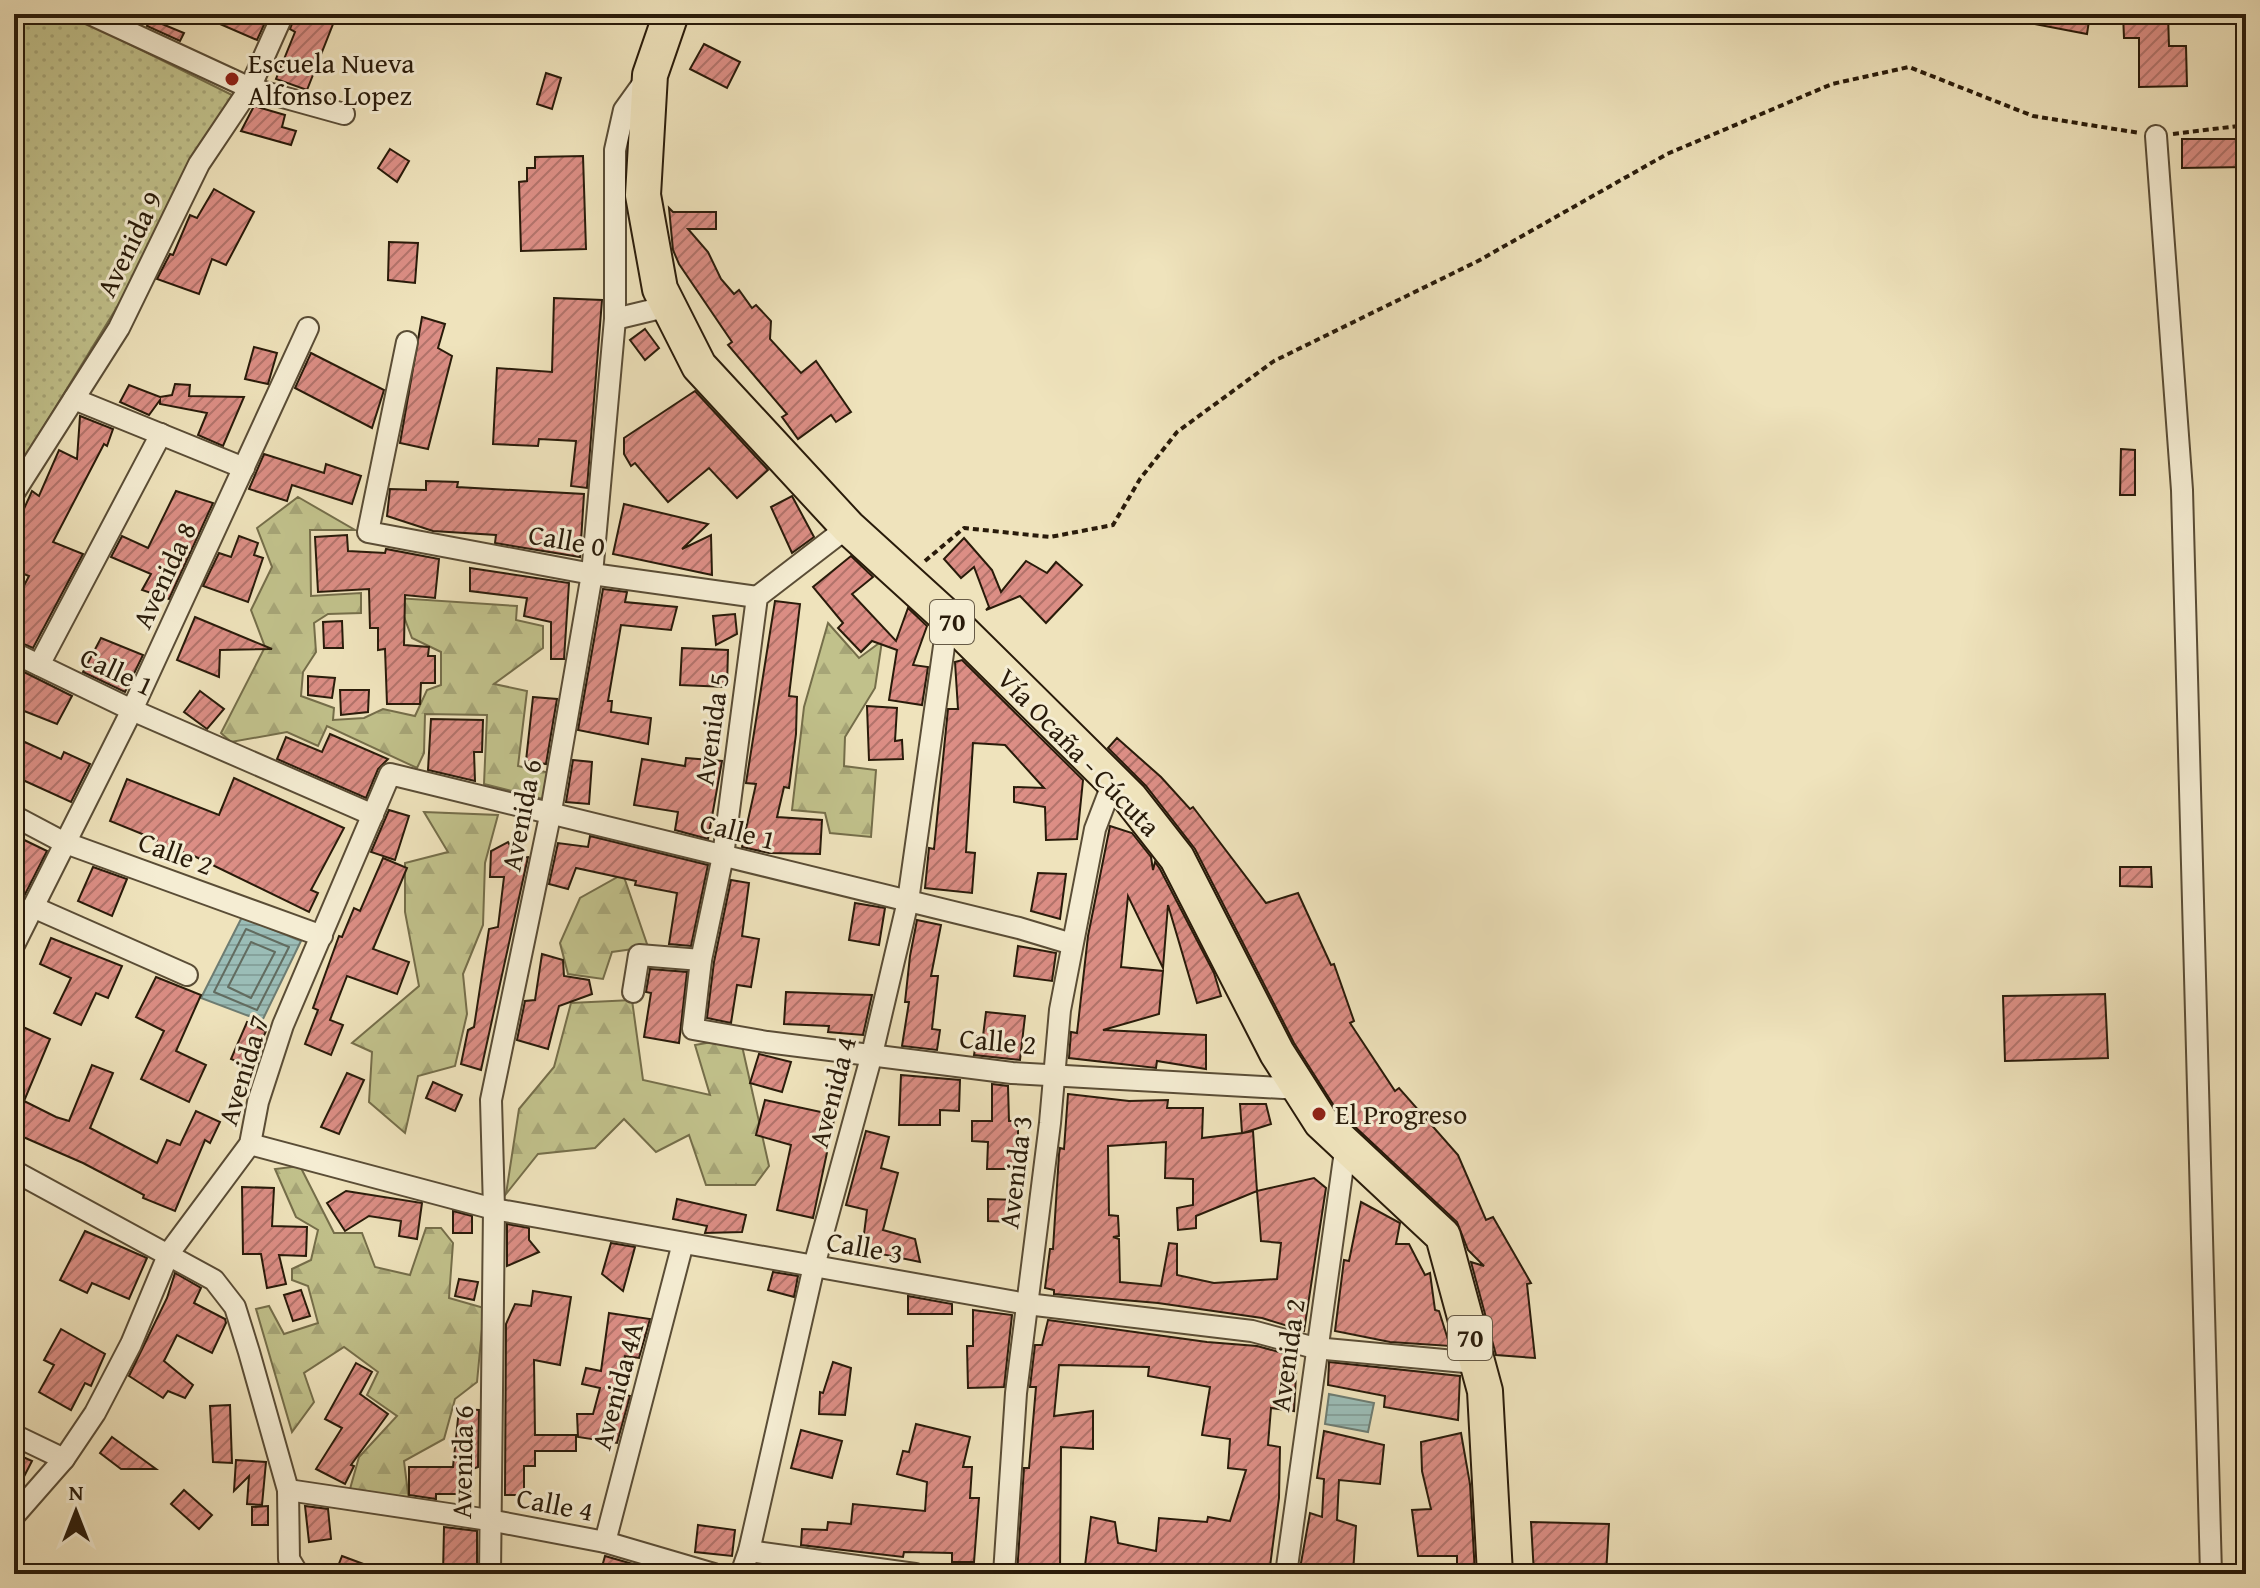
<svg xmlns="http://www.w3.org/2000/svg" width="2260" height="1588" font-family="'Gentium Book Plus',serif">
<defs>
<pattern id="grass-dots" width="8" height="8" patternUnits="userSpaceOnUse" patternTransform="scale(2)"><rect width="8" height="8" fill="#c1c18b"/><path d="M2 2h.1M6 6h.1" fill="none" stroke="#a6a577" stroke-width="1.8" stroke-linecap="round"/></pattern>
<pattern id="forest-firs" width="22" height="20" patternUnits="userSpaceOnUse" patternTransform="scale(2)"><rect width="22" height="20" fill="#c1c18b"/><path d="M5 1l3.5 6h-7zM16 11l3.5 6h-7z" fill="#a6a577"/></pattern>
<pattern id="water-rules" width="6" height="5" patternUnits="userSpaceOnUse" patternTransform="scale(2)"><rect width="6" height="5" fill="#9bbdb7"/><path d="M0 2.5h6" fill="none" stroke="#86a29c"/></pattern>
<pattern id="building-hatch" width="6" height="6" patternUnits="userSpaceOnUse" patternTransform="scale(2)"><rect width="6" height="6" fill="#dc8e85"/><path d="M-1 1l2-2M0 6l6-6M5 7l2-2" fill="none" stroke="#b2736b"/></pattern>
</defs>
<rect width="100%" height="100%" fill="#efe3bc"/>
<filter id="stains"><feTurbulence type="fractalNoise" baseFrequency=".0025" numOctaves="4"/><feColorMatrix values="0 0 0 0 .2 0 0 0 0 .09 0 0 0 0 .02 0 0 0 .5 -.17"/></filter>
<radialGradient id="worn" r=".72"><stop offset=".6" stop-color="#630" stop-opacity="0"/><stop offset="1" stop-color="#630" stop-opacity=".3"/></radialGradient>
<polygon fill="url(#grass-dots)" stroke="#756e4a" stroke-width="2" points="14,14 69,14 232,95 125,294 14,475"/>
<g fill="url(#forest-firs)" stroke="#756e4a" stroke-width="2">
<polygon points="298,497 355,530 310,530 311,596 361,593 361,613 328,614 314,623 316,652 303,672 301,696 334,708 333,720 364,718 383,709 415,716 427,690 441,685 441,652 412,638 397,598 517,606 516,620 543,626 543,648 494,684 527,691 518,766 550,773 543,799 484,784 487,715 425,714 424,753 417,768 327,726 318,746 287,732 231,742 221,733 265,647 251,610 272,567 257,528"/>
<polygon points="828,623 859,658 882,641 875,688 845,737 844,766 876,770 871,837 830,833 825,813 792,810 804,707"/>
<polygon points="424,812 498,815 485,863 483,925 463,974 467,1014 455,1066 418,1076 405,1133 369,1102 372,1052 352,1043 419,986 405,912 405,863 448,852"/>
<polygon points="623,874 648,947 612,952 603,979 568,974 560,943 580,898"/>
<polygon points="632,1000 643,1080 710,1095 695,1045 740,1037 769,1166 755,1185 706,1185 689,1135 656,1152 624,1119 595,1148 538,1154 506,1194 519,1109 554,1067 571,1003"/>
<polygon points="300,1166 334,1233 362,1233 375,1267 410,1275 426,1228 441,1228 453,1243 449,1298 484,1308 477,1382 455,1399 444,1439 404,1461 409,1501 350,1489 359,1457 397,1416 367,1395 378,1372 344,1347 304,1373 314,1402 292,1432 256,1309 269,1306 284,1334 318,1323 308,1286 292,1280 292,1269 311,1260 318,1230 296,1217 275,1169"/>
</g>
<g fill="url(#water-rules)" stroke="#6d7c72" stroke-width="2">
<polygon points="242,917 301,941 262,1021 201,998"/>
<polygon points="1329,1394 1374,1403 1368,1432 1325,1424"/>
</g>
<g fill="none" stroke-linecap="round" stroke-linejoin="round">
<g stroke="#626c60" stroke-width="2">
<polygon points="246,929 289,947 257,1010 214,992"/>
<polygon points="251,942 275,952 251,998 228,987"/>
</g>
</g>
<g fill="url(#building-hatch)" stroke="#291b0a" stroke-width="2" fill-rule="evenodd">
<polygon points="197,14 269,14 257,40"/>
<polygon points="296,14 337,14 307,90 276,79 295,32 290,29"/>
<polygon points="2025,14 2090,14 2087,34 2024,22"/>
<polygon points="2123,14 2168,14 2169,46 2186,46 2187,86 2139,87 2139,38 2124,38"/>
<polygon points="150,19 184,33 180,41 147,26"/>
<polygon points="704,44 740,62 727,88 690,69"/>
<polygon points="546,73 561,78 552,109 537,104"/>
<polygon points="254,106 285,115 282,127 296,131 291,145 241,131"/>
<polygon points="2182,139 2246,139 2246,167 2182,168"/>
<polygon points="390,149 409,161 397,182 378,168"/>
<polygon points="583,156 586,249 521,251 519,182 527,181 527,168 535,168 535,157"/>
<polygon points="214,189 254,212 226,265 212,259 199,294 157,279 170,254 173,255 190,215 197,218"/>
<polygon points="669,208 673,212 716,212 716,229 688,229 708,252 721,279 734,294 739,290 752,308 756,305 771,321 770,339 801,373 816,361 851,412 836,422 831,415 798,439 782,417 787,414 728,345 732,342 679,264 673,250"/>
<polygon points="389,242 418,243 415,283 388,280"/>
<polygon points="554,298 602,300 587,488 571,486 576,441 539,439 538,446 493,444 497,368 552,372"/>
<polygon points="422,317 445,324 438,348 452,356 428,449 400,443"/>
<polygon points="645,329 659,348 645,360 630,340"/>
<polygon points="254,347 277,353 268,384 245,379"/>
<polygon points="311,353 384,390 372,428 295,388"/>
<polygon points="175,384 190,385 189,396 244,397 223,446 198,435 207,413 160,404 160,400 149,415 120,402 129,385 160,397 172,395"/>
<polygon points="695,391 768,470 737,498 709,468 668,502 635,463 631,466 624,454 624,438"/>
<polygon points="80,416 113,429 107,446 104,444 53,542 83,554 33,648 14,640 14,605 29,576 14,570 14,531 32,491 39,496 59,450 77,459"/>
<polygon points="2121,449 2135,450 2135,495 2120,495"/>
<polygon points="264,454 324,473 326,464 361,476 352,504 292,485 287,501 249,489"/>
<polygon points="426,481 458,482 457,487 584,494 580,557 495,543 496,535 433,531 387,516 390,489 426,490"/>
<polygon points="176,491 213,503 169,599 142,590 151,574 111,557 122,536 148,548"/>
<polygon points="792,496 814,537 792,553 771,507"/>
<polygon points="624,504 708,524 682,549 711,535 712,575 613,554"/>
<polygon points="347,535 348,551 385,553 386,549 439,559 435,598 405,595 404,645 429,647 428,656 435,656 435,683 421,683 420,704 387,704 385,649 378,650 378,628 370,628 369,589 318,592 315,537"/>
<polygon points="239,536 258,543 254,555 263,558 248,602 203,586 219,553 231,557"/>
<polygon points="964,538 992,570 1001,592 1026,561 1047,573 1056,562 1082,585 1046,623 1020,596 986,610 989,607 974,567 961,578 944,559"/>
<polygon points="851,556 873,577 852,594 896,641 908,608 927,626 913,665 928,667 922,705 889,700 897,650 872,641 861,652 838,628 843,623 813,587"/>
<polygon points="470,568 569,583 564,659 551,659 551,622 524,616 527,598 470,591"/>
<polygon points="603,589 627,592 625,602 677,607 671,630 621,625 608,701 612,701 611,712 651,718 648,744 578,730"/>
<polygon points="775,601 800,604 789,696 797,697 796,734 789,788 784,787 777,817 822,820 820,854 769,853 742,847 756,784 746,783"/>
<polygon points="735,614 737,634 716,645 713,616"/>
<polygon points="195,617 272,649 220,650 219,677 177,660"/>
<polygon points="342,621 343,648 324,648 323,622"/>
<polygon points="101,638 143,655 125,692 83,672"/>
<polygon points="682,648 728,650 727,687 680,685"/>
<polygon points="962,660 1083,780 1077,839 1046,840 1045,807 1014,802 1014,787 1044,788 1005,745 973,743 966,852 975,853 972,893 925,888 929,848 934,849 948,709 958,709 955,662"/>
<polygon points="14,667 72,696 57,724 14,707"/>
<polygon points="308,676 335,678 332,698 308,695"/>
<polygon points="340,690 369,690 368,712 341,715"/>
<polygon points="200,691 224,709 207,729 184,712"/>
<polygon points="533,697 557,699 546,764 526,761"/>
<polygon points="867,706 897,708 895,741 902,740 903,759 869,760"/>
<polygon points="431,719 483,720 482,752 474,752 475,781 428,770"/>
<polygon points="330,734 388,759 378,769 366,798 277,759 286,737 322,752"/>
<polygon points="14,737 61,759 64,752 90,764 71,802 14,776"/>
<polygon points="1117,738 1161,777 1190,809 1193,807 1266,903 1298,893 1331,965 1334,964 1354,1021 1350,1023 1395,1091 1399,1088 1458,1155 1486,1220 1493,1217 1531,1283 1527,1284 1535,1358 1496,1355 1471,1262 1484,1266 1468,1250 1457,1222 1336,1109 1294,1043 1195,849 1146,786 1108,748"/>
<polygon points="686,758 722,761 708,839 675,830 678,812 634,805 642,759 685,766"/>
<polygon points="573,760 592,762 589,804 566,802"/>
<polygon points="234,778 344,828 311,890 318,893 309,912 194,856 155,843 157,840 110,821 127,779 219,815"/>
<polygon points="389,810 409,816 395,860 371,852"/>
<polygon points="1110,826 1132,833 1151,857 1153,870 1155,862 1160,869 1214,973 1221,996 1197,1003 1168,905 1163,968 1128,896 1121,967 1163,971 1159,1014 1103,1030 1206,1035 1206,1069 1157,1061 1156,1068 1069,1058 1071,1032 1077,1033 1088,936"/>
<polygon points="14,835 47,851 14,916"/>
<polygon points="590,836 708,865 691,946 669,944 677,893 635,885 636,881 576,868 568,889 549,884 558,843 588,847"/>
<polygon points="508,842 517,858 528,857 481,1070 461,1064 468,1030 474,1027 489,929 498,927 504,877 490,877 491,851"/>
<polygon points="383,858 407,868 373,949 409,962 397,994 347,976 330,1020 343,1025 331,1055 305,1044 318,1010 313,1008 339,936 342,937 354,908 360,911"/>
<polygon points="93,867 127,879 112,916 78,901"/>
<polygon points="2120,867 2151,867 2152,887 2120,886"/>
<polygon points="1038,873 1066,874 1060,919 1031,911"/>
<polygon points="731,880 749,883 742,936 759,939 751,987 737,985 731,1023 707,1018 714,962"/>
<polygon points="855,903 885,908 879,945 849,940"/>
<polygon points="917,920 941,925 931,976 938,976 932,1029 940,1030 937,1050 902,1046 909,1002 905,1002 910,956"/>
<polygon points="51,938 122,966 108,998 96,993 81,1025 54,1013 71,978 40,964"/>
<polygon points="1018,946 1056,953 1052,981 1014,976"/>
<polygon points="542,954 563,960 564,976 589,980 592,994 559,1006 548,1049 517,1040 525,1001 535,1000"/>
<polygon points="650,969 687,972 679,1043 644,1037 651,993 646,992"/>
<polygon points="156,977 201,995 176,1051 206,1065 189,1102 141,1079 164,1031 136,1017"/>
<polygon points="786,992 872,995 863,1035 828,1032 829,1026 784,1024"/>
<polygon points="2105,994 2108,1058 2005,1061 2003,996"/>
<polygon points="986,1012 1025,1016 1020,1060 974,1055 977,1036 983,1036"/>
<polygon points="247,1022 266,1031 250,1067 231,1059"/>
<polygon points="14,1023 50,1039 24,1101 56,1117 69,1121 92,1065 113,1073 90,1128 157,1163 167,1140 180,1145 196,1111 220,1122 210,1143 205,1140 175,1211 143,1198 144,1195 83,1163 14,1133"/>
<polygon points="759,1054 791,1062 782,1092 750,1083"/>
<polygon points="347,1073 364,1080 339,1134 321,1127"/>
<polygon points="901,1075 960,1080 959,1111 940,1110 940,1125 899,1125"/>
<polygon points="433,1082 462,1095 455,1111 426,1098"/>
<polygon points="992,1084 1008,1086 1009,1121 1018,1121 1018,1169 987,1169 988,1142 972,1141 972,1121 992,1121"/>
<path d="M 1068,1094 L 1129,1101 L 1168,1100 L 1167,1108 L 1203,1108 L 1202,1138 L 1242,1133 L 1240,1104 L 1266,1104 L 1271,1124 L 1243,1133 L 1253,1131 L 1257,1191 L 1314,1178 L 1326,1188 L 1304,1331 L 1262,1318 L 1158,1303 L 1054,1294 L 1054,1290 L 1045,1288 L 1050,1249 L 1053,1249 L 1059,1154 L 1060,1148 L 1064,1149 ZM 1166,1142 L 1165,1178 L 1193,1179 L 1193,1205 L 1177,1208 L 1178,1230 L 1196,1228 L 1196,1216 L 1257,1191 L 1261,1241 L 1281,1243 L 1277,1279 L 1214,1283 L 1177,1275 L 1177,1244 L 1169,1243 L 1161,1286 L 1120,1282 L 1119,1239 L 1113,1237 L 1119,1236 L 1118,1216 L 1109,1215 L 1108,1146 Z"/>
<polygon points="765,1100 835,1115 813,1218 777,1210 791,1145 756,1135"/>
<polygon points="866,1131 889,1137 881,1168 898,1173 883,1230 915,1239 920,1262 862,1250 867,1210 846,1205"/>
<polygon points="242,1187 274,1188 272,1226 307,1227 306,1256 279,1255 286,1284 267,1288 261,1254 243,1254"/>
<polygon points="346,1191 422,1203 417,1239 399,1236 401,1221 369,1216 345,1231 327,1203"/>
<polygon points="677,1199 746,1215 742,1232 705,1233 707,1226 673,1219"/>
<polygon points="988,1199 1019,1200 1018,1222 988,1221"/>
<polygon points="1361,1202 1400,1223 1396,1244 1409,1244 1425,1275 1430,1273 1435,1310 1439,1311 1450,1346 1390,1342 1335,1331 1344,1260 1349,1261"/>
<polygon points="453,1211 472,1216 472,1233 453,1233"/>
<polygon points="507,1224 529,1228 529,1240 539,1252 507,1266"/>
<polygon points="85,1231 147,1258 129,1299 92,1283 87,1293 60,1280"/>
<polygon points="611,1243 635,1247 623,1291 602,1274"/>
<polygon points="773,1272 798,1276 794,1297 768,1290"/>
<polygon points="175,1273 201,1288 194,1303 225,1319 226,1323 212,1353 177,1335 164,1361 193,1385 185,1398 168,1391 163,1398 129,1376 167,1298"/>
<polygon points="459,1279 478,1282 474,1300 455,1296"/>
<polygon points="301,1290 310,1316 293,1321 284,1295"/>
<polygon points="533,1291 571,1297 560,1365 534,1360 535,1435 576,1435 576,1451 535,1451 535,1466 524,1466 524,1495 505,1495 506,1324 515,1304 531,1306"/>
<polygon points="908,1296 952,1304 952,1314 908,1314"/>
<polygon points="973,1310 1012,1315 1004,1387 968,1388 967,1346 973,1346"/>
<polygon points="609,1313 650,1319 639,1358 625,1356 616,1393 630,1396 617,1443 578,1437 577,1414 593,1414 600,1388 582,1384 586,1368 601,1371"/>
<polygon points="1048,1320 1207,1342 1257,1346 1297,1357 1294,1411 1271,1408 1268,1445 1280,1447 1279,1498 1269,1574 1084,1574 1091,1517 1115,1522 1118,1543 1156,1551 1159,1518 1207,1522 1208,1517 1230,1521 1246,1470 1228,1468 1230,1439 1202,1435 1210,1387 1148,1376 1149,1367 1059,1365 1054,1416 1093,1411 1093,1449 1061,1447 1060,1574 1017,1574 1024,1468 1029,1468 1036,1387 1030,1387 1035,1345 1042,1345"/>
<polygon points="61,1329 105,1354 91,1386 85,1383 71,1410 39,1392 54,1365 44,1360"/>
<polygon points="833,1362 851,1368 845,1415 819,1414 820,1392 823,1393"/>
<polygon points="1329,1362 1460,1376 1458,1420 1384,1407 1385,1396 1328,1385"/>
<polygon points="356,1363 372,1372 360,1394 388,1414 351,1465 354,1466 345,1484 316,1469 342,1428 325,1419"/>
<polygon points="230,1405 232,1463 213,1462 210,1406"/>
<polygon points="459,1409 479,1410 478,1467 470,1470 470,1494 436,1494 436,1499 409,1495 409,1467 453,1467"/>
<polygon points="916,1424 970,1437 963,1467 972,1467 970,1498 979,1498 974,1562 952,1562 952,1553 904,1552 903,1557 801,1545 802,1529 827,1530 828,1522 851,1524 853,1504 925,1511 927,1482 897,1474 903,1451 909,1452"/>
<polygon points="801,1430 842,1441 832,1478 791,1468"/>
<polygon points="1324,1431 1384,1445 1380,1484 1339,1480 1337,1520 1356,1526 1353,1574 1299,1574 1310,1513 1322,1517 1324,1479 1317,1478"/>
<polygon points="1461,1433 1470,1484 1475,1574 1457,1574 1457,1556 1418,1556 1412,1510 1431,1509 1422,1471 1421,1442"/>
<polygon points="112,1437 156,1469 121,1469 100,1453"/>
<polygon points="14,1453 32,1461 14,1496"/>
<polygon points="236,1460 266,1462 262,1505 247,1504 249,1476 234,1491"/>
<polygon points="184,1490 212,1515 199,1529 171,1504"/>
<polygon points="268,1506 268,1525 252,1525 252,1507"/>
<polygon points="305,1506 328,1509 331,1539 309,1542"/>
<polygon points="1531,1522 1609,1524 1606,1574 1534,1574"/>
<polygon points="698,1525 735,1530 732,1556 695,1552"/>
<polygon points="444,1527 477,1531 477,1574 443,1574"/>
<polygon points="342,1556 385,1572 385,1574 335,1574"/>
<polygon points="605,1556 657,1571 657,1574 600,1574"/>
</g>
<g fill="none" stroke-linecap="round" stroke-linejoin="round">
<g stroke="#5a4d36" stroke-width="24">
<g id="minor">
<polyline points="90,14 250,88 344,114"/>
<polyline points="2156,136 2182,490 2211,1574"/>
<polyline points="615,319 669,306"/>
<polyline points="407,342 368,532 592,574 757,597"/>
<polyline points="74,399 244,468"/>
<polyline points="14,493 119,328 199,164 250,88 283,14"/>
<polyline points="848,527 757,597 723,856 701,960 693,1029 767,1042 1012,1073 1300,1089"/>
<polyline points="14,653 132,710 373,815"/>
<polyline points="39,665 161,434"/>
<polyline points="14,816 63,842 322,936"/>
<polyline points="33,907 187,975"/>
<polyline points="14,945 132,710 308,328"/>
<polyline points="633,992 639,955 701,960"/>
<polyline points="250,1144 494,1209 1027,1304 1252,1331 1315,1348 1476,1363"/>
<polyline points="14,1171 214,1280 235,1307 249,1352 288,1490 289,1559 298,1574"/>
<polyline points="14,1435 64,1459"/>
<polyline points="288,1490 489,1520 605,1542 714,1574"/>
<polyline points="14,1516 64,1459 95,1413 131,1344 169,1253 250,1144 258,1102 283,1025 390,774 1019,928 1072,944"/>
<polyline points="605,1542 683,1243"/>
<polyline points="749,1551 915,1574"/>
<polyline points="490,1574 494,1209 491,1100 551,811 592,574 615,319 615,150 624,110 647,78"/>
<polyline points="741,1574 749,1551 814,1266 872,1054 908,901 948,618"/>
<polyline points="1004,1574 1016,1393 1050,1123 1060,1010 1095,829 1113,782"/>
<polyline points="1286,1574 1346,1144"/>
</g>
</g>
<g stroke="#291b0a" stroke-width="38">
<polyline id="primary" points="671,14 650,75 643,195 660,289 699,366 848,527 948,618 1130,798 1177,858 1277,1053 1321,1122 1443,1236 1485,1391 1495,1574"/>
</g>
<g stroke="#291b0a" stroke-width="4" stroke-dasharray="6 4" stroke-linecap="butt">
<polyline points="2173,134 2246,125"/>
<polyline points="925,561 964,528 1050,537 1113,525 1140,479 1177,432 1274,361 1478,261 1667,154 1832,84 1909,67 2033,116 2140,133"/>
</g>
<use href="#minor" stroke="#f5edd3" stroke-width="20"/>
<use href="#primary" stroke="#efe3bc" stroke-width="34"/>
</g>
<g fill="#8f2418" stroke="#f5edd3" stroke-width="3">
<circle cx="232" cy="79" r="8"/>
<circle cx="1319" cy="1114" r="8"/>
</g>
<g text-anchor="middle" stroke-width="6" stroke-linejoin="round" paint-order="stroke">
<g fill="#f5edd3" stroke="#665a46" stroke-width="2">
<rect x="930" y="600" width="44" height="44" rx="6"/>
<rect x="1448" y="1316" width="44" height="44" rx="6"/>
</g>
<g font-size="26" font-weight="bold" fill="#291b0a">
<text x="952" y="631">70</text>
<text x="1470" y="1347">70</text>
</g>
<g font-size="28" fill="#291b0a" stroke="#f5edd3" text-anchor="start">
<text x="248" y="73">Escuela Nueva<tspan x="248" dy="32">Alfonso Lopez</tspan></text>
<text x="1335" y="1124">El Progreso</text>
</g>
<g font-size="28" fill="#291b0a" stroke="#f5edd3">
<text transform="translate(129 244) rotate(-64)" y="10">Avenida 9</text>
<text transform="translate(567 540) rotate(10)" y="10">Calle 0</text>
<text transform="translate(164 575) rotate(-65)" y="10">Avenida 8</text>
<text transform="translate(117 671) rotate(25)" y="10">Calle 1</text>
<text transform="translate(711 729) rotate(-82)" y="10">Avenida 5</text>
<text transform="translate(1079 752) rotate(46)" y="10">Vía Ocaña - Cúcuta</text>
<text transform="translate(521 815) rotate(-79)" y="10">Avenida 6</text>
<text transform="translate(738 831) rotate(14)" y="10">Calle 1</text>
<text transform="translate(176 853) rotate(20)" y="10">Calle 2</text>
<text transform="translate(998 1041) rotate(5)" y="10">Calle 2</text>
<text transform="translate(243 1070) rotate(-73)" y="10">Avenida 7</text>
<text transform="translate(832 1092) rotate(-75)" y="10">Avenida 4</text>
<text transform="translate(1015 1172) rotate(-83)" y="10">Avenida 3</text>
<text transform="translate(865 1247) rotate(10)" y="10">Calle 3</text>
<text transform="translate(1287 1355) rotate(-82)" y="10">Avenida 2</text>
<text transform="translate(617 1386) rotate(-75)" y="10">Avenida 4A</text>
<text transform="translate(462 1462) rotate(-89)" y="10">Avenida 6</text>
<text transform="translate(555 1504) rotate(11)" y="10">Calle 4</text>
</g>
</g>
<rect width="2260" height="1588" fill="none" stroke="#efe3bc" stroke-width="48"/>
<rect x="16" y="16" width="2228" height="1556" fill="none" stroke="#291b0a" stroke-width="4"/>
<rect x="24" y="24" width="2212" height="1540" fill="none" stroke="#291b0a" stroke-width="2"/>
<g transform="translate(76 1512)" stroke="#f5edd3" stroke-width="6" paint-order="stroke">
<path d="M0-6L14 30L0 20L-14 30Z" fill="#291b0a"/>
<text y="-12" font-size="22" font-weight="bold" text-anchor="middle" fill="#291b0a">N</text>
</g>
<rect width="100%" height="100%" filter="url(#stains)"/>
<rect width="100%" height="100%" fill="url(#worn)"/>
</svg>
